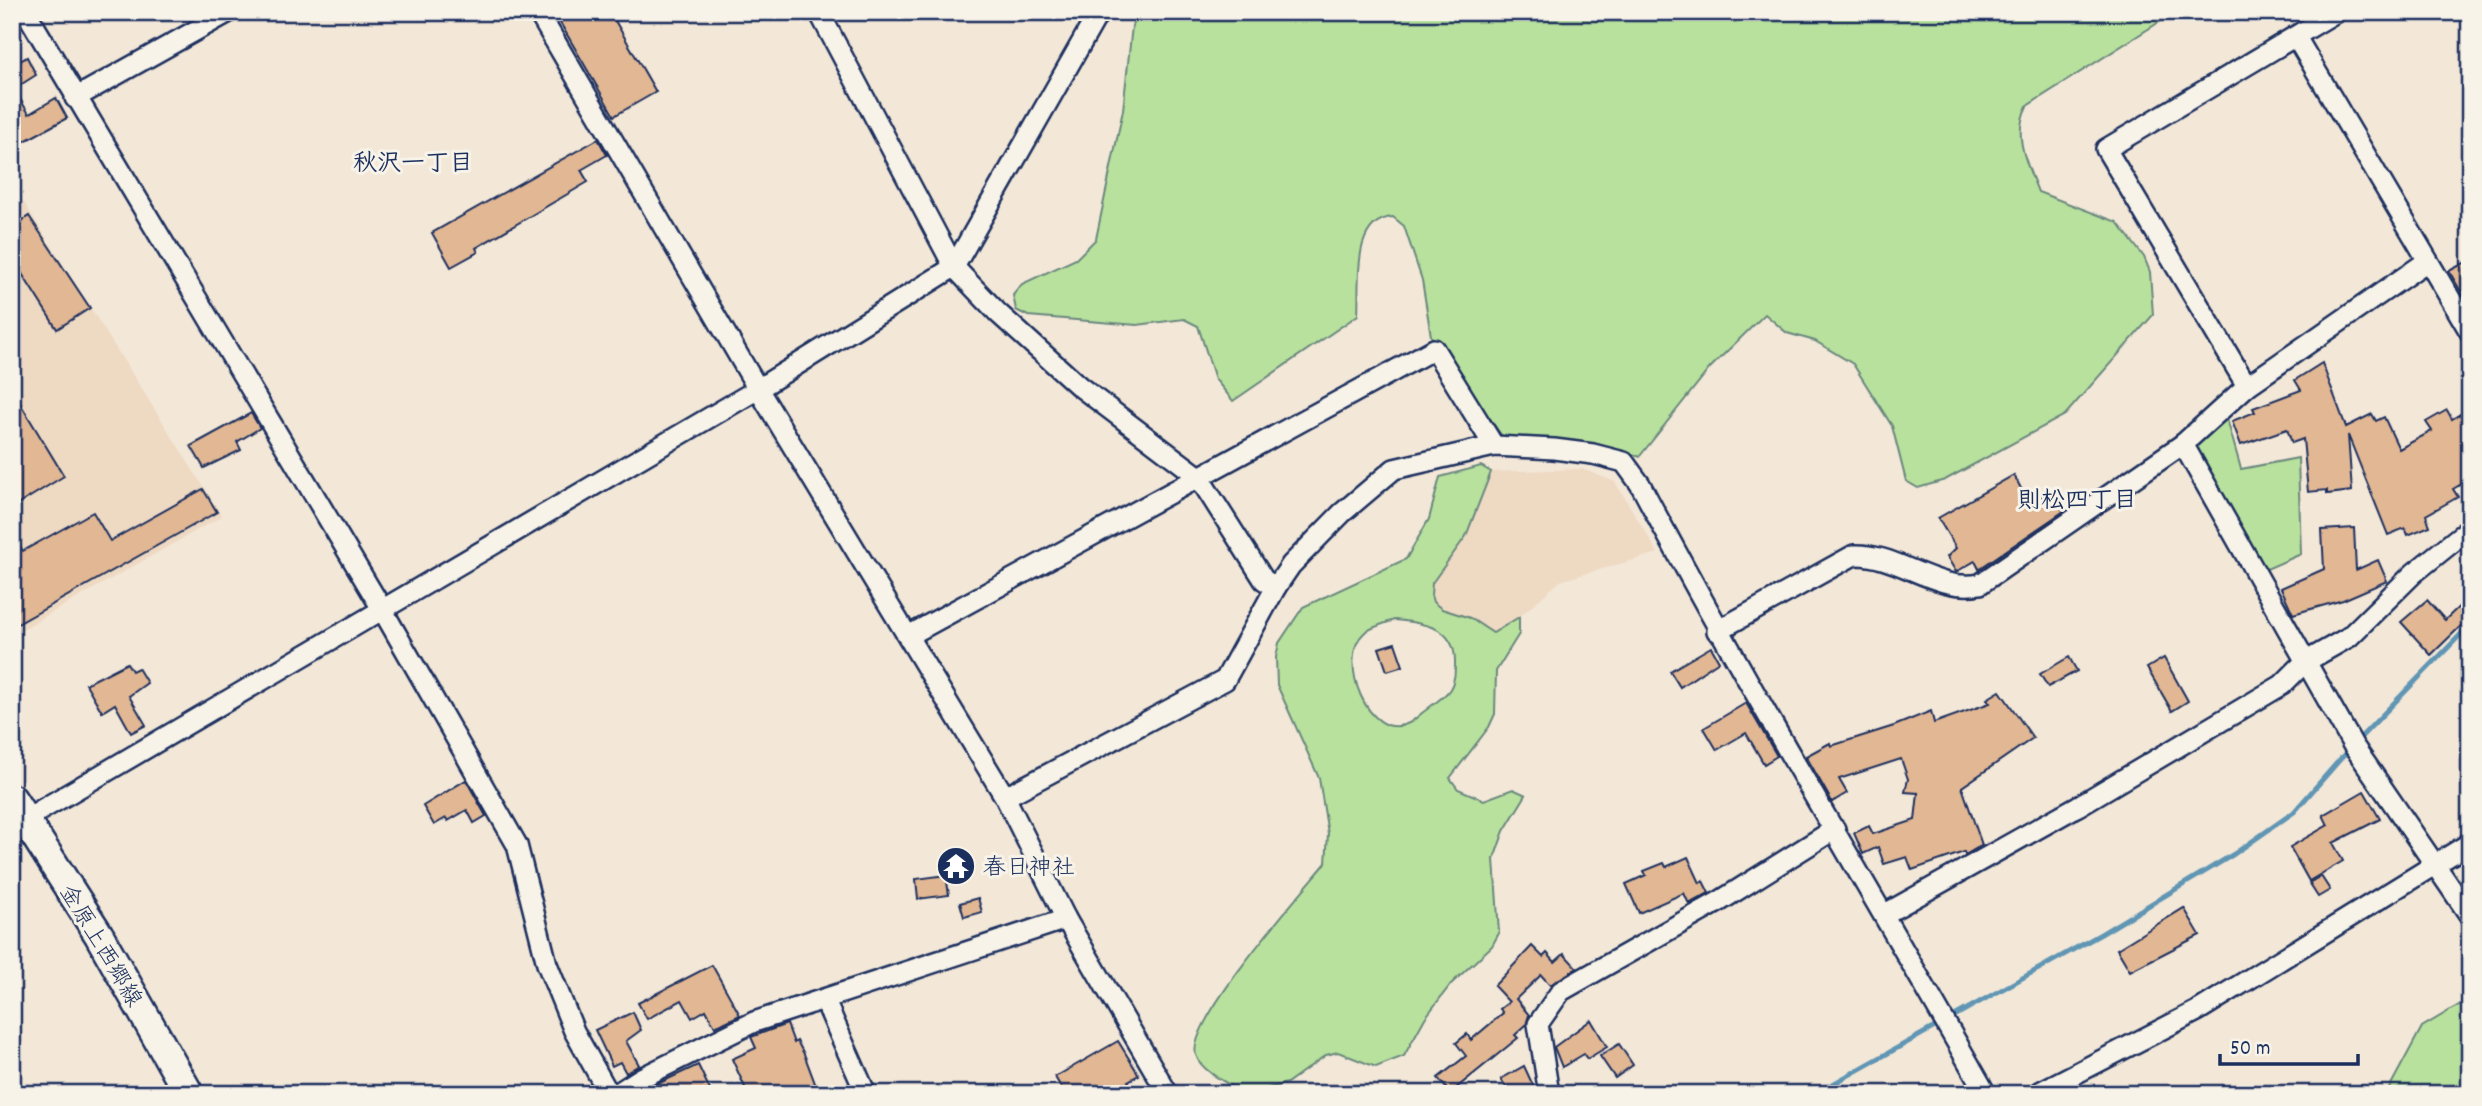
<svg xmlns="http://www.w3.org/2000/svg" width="2482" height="1106" font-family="Dekko,'Klee One',sans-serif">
<rect width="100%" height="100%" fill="#f3e7d7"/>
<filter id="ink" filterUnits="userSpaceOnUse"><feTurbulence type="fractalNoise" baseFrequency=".0143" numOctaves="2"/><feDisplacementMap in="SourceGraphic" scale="14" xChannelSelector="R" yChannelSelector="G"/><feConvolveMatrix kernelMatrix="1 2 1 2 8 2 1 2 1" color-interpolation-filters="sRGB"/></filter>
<g filter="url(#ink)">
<g fill="#eed9c3">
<polygon points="12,184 222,516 12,635"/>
<polygon points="1582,469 1615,482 1658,553 1560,581 1519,617 1493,633 1433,602 1431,583 1466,536 1491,472"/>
</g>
<g fill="#b8e19d" stroke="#6a887e" stroke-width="2" fill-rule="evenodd">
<path d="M 1136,12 L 2175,12 L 2027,106 C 2012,135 2027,164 2038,192 L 2117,222 L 2144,257 L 2150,272 L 2153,315 L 2065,415 L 1945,480 L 1918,488 L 1906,481 L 1892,426 L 1853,364 L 1815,341 L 1787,333 L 1765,314 L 1710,368 L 1640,456 L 1590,444 L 1502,436 L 1431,336 L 1422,280 L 1404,226 L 1393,217 C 1351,220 1360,283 1358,315 L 1233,401 L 1215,379 L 1198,326 L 1184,319 L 1137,325 L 1028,316 L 1016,310 L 1013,295 L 1022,284 L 1076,259 L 1096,239 L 1123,110 L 1132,26 Z"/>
<polygon points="2227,419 2241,469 2298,458 2301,554 2260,572 2190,444"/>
<path d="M 1481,466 L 1491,472 L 1466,536 L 1432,583 L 1431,595 L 1433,602 L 1442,609 L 1470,618 L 1493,633 L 1519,617 L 1519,634 L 1496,671 L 1495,714 L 1489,727 L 1450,778 L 1458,789 L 1484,800 L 1513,789 L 1526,795 L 1504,831 L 1494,859 L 1499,933 L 1492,946 L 1451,984 L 1425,1018 L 1404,1056 L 1376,1067 L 1338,1052 L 1326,1055 L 1287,1083 L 1246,1094 C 1231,1085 1201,1072 1196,1055 C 1186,1023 1302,892 1326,863 L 1328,834 L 1319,778 L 1277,685 L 1276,657 L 1279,643 L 1303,607 L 1406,559 L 1429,519 L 1440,477 ZM 1394,620 C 1423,623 1456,626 1455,663 C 1455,672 1455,681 1450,689 C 1445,697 1433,704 1426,710 C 1420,714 1415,720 1409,723 C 1368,744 1336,658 1364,633 C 1371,627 1386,623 1394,620 Z"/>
<polygon points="2464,1002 2470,1003 2470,1094 2386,1094 2422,1027"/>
</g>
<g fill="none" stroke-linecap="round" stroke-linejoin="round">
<g stroke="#6096b4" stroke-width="5">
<polyline points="2357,741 2470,625"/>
<polyline points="1815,1094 2101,934 2234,854 2294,812 2350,748"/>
</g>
</g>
<g fill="#e2b793" stroke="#1b2f5e" stroke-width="2">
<polygon points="570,12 610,12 656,92 614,116 558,19"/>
<polygon points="27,57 36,75 14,89 29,114 56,98 67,118 12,148 12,66"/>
<polygon points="598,139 607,155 581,170 588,182 476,248 478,252 451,267 432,233"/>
<polygon points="29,216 90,308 57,329 12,258 12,227"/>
<polygon points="2470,260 2470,307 2449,271"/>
<polygon points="2322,363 2346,427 2372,414 2376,421 2384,417 2399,449 2432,431 2426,422 2447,410 2452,419 2470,408 2470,479 2453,489 2458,497 2426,515 2430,526 2408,535 2405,528 2388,535 2348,435 2352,491 2327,494 2327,490 2308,492 2303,439 2292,443 2287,429 2241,445 2232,421 2255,412 2253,408 2301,390 2295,380"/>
<polygon points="12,390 64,476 12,508"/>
<polygon points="251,413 260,428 237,442 241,450 204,468 191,446"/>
<polygon points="2014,475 2028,502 2038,493 2048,504 2054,500 2064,511 1979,569 1975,561 1956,572 1947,557 1956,548 1938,518"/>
<polygon points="203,489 217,512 12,627 12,534 23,551 93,512 110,541"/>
<polygon points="2354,528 2356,570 2378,560 2387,581 2343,600 2293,614 2281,588 2324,569 2322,530"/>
<polygon points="2470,596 2470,617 2431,655 2401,622 2427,600 2445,620"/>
<polygon points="1395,643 1403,666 1387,671 1379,648"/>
<polygon points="1711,647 1719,661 1680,687 1670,671"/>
<polygon points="2069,657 2077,671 2048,687 2040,674"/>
<polygon points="2164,658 2188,701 2172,711 2147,668"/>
<polygon points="127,663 132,671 138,668 147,683 129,696 146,725 131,733 115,704 102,712 86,684"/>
<polygon points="2000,691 2033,738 1962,787 1982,845 1965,855 1964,852 1912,870 1907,857 1884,864 1878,847 1863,854 1854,833 1869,826 1873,834 1915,820 1918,793 1905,792 1908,779 1901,759 1839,779 1847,793 1832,802 1806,756 1830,743 1831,746 1894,726 1931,711 1934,723 1990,703 1987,699"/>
<polygon points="1746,703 1777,756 1764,764 1746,733 1717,750 1704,728"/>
<polygon points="466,780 486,816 474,823 467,810 448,821 446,818 434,825 423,806"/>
<polygon points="2364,791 2380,819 2333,843 2343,861 2309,881 2290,847 2328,825 2323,815"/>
<polygon points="1688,857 1700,883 1703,881 1709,893 1689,904 1684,893 1639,913 1626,884 1646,875 1644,871 1664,863 1666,867"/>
<polygon points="946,875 949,895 918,899 916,879"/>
<polygon points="2321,876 2330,890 2318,897 2309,883"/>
<polygon points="978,898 982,912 964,917 960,903"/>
<polygon points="2184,908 2200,935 2130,971 2117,949"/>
<polygon points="1532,946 1543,957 1547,953 1555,962 1564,954 1577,968 1550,985 1541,975 1516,999 1529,1015 1526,1025 1515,1035 1518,1038 1450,1093 1438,1078 1466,1056 1456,1043 1467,1034 1471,1040 1503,1013 1500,1009 1509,1002 1494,986"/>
<polygon points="712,965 740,1015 715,1027 706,1010 692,1018 682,1000 647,1019 638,1003"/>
<polygon points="633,1012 641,1030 626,1041 639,1065 626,1073 620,1062 612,1066 595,1030"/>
<polygon points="1591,1020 1607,1047 1587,1059 1584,1054 1562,1067 1554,1047"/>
<polygon points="787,1024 794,1043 797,1041 804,1054 819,1094 748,1094 732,1059 756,1048 751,1037"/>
<polygon points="1118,1041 1139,1075 1128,1081 1136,1094 1065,1094 1055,1077"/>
<polygon points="1619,1044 1633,1065 1615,1078 1600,1056"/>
<polygon points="698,1065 712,1094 639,1094 651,1087"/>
<polygon points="1524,1066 1537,1094 1510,1094 1501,1079"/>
</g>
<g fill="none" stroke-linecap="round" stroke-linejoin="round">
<g stroke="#1b2f5e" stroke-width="24">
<g id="street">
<polyline points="26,12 382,609 517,845 547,964 574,1031 609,1094"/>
<polyline points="538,12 758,389 1005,797 1066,919 1168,1094"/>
<polyline points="819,12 954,267 998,313 1079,386 1198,476 1264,580 1276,587"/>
<polyline points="2296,37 2470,332"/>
<polyline points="75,98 229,12"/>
<polyline points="2247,386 2106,149 2336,12"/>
<polyline points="2183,444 2353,745 2470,916"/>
<path d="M 1717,631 L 1854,555 C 1897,553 1936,593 1980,584 L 2183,444 L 2247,386 L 2426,262"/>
<polyline points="908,636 1434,349 1494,446"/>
<path d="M 1005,797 L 1225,680 L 1276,587 L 1291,565 L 1342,513 L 1394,469 L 1494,446 L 1554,449 L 1593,454 L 1624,462 L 1640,484 C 1749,691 1871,890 1986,1094"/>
<polyline points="12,827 758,389 954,267 1099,12"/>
<polyline points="1885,914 2078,806 2282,685 2305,662 2349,637 2414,573 2470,528"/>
<polyline points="825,1001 866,1094"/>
<polyline points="616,1094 641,1078 754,1022 1066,919"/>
<polyline points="1549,1094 1538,1024 1561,991 1720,901 1835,829"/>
<polyline points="2036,1094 2199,1010 2470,843"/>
</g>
</g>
<g stroke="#1b2f5e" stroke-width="33">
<polyline id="secondary" points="12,799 99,935 189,1094"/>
</g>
<use href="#street" stroke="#f7f3e8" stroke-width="19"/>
<use href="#secondary" stroke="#f7f3e8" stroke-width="28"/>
</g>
</g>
<defs>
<g id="temple-disc" transform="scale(2.0125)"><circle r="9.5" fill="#1b2f5e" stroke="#f7f3e8"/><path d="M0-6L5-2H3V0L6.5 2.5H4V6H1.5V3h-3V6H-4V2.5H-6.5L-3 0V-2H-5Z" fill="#fff"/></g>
</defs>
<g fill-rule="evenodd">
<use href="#temple-disc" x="956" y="866"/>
</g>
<g text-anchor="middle" stroke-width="6" stroke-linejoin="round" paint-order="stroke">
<g font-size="23" fill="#1b2f5e" stroke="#f7f3e8" text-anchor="start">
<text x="983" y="874">春日神社</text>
</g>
<g font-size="23" fill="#1b2f5e" stroke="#f7f3e8">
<text transform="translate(102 945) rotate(59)" y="8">金原上西郷線</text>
</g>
<g font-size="24" font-weight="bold" fill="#1b2f5e" stroke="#f7f3e8">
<text x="413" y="170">秋沢一丁目</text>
<text x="2077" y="507">則松四丁目</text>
</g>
</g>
<rect width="2482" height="1106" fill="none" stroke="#f7f3e8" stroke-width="42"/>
<rect x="21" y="21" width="2440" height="1064" fill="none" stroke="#1b2f5e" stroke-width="2.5" filter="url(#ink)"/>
<path d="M2220 1054v10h138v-10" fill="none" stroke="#1b2f5e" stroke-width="3.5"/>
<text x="2230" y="1054" font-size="21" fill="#1b2f5e" stroke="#f7f3e8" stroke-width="5" paint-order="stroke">50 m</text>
</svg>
